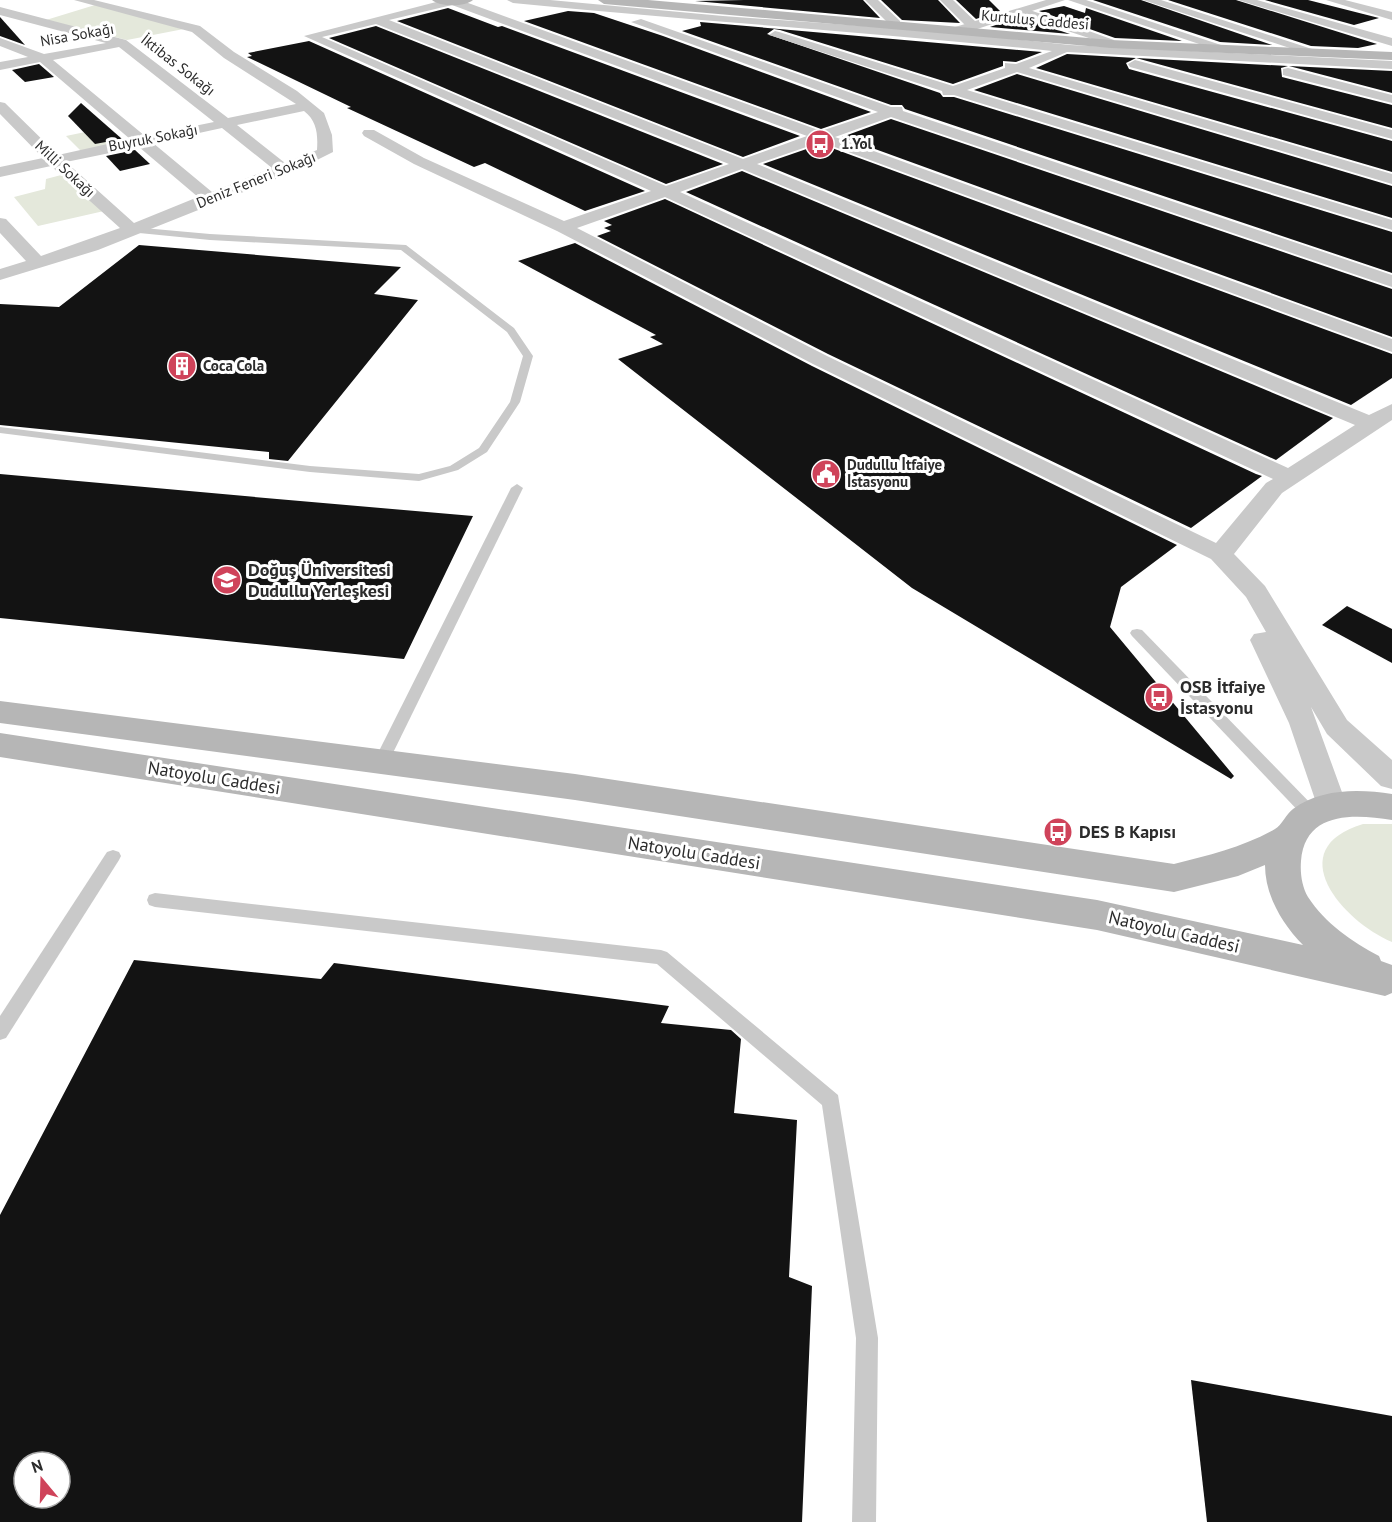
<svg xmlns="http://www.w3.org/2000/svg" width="1392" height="1522" font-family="'PT Sans',sans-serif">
<rect width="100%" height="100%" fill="#fff"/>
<g fill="#e4e8db">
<polygon points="95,5 189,28 127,40 46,20"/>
<polygon points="90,131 114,144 81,151 66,136"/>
<polygon points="65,174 104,211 38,226 14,197 45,189 46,179"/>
<path d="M 1363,824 L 1392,824 L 1392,942 C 1342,921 1280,849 1363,824 Z"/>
</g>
<g fill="#131313" fill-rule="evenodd">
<polygon points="744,0 863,0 880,18 695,1"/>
<polygon points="881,0 938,0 960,23 902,20"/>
<polygon points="956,0 989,0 1000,11 976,19"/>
<polygon points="1093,0 1141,0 1272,45 1220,42"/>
<polygon points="1168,0 1236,0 1377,44 1358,48 1311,46"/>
<polygon points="1265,0 1308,0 1379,18 1354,25"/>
<polygon points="1064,6 1085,13 1086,8 1182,41 1115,38 1039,11"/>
<polygon points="448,8 498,27 502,26 800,136 743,157 397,21"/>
<polygon points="568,11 594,13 663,36 871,112 821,129 524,21"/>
<polygon points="0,17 25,45 0,36"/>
<polygon points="1019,17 1070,34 990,27"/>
<polygon points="700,22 1042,52 1016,62 1003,61 1003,66 953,84 780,30 774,29 767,34 940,93 943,97 954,97 1392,232 1392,273 905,109 902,105 891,105 682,31 701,26"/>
<polygon points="376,26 723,164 666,184 329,38"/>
<polygon points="309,41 645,191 585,211 485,163 474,167 347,108 351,107 247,57 252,56 248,53"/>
<polygon points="1067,54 1136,58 1126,63 1129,69 1392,141 1392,172 1036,68"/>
<polygon points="1136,58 1288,66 1281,68 1282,77 1392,105 1392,128"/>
<polygon points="39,64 54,77 25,82 12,70"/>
<polygon points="1289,66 1392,71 1392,93"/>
<polygon points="1017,74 1392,186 1392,218 974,90"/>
<polygon points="81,103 122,139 95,144 68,116"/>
<polygon points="891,119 1392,289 1392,337 842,137"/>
<polygon points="821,144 1392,354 1392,378 1351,405 763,164"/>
<polygon points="135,150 150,164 120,171 106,156"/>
<polygon points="742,171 1333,418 1276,460 686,192"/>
<polygon points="665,199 1256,474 1262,476 1191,528 828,354 597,236 611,231 604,228 612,225 604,221"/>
<polygon points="575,243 812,366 1177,545 1121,587 1110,627 1234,776 1231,779 912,588 618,359 663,344 650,337 656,335 518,261"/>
<polygon points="139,245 401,267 374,294 418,300 288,461 269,459 269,452 0,425 0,304 59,307"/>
<polygon points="0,474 277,499 473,516 404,659 0,618"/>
<polygon points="1347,606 1392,629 1392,663 1322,625"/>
<path d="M 134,960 L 321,979 L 334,963 L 669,1006 L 661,1023 L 731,1030 L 741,1039 L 734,1113 L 797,1120 L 789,1277 L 812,1286 L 802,1522 L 0,1522 L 0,1215 ZM 24,1462 L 60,1462 L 60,1498 L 24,1498 Z"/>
<polygon points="1191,1380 1392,1416 1392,1522 1207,1522"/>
</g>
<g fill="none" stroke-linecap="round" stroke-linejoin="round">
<g fill="#c9c9c9" fill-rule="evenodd">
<polygon points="132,227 210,234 406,245 514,328 533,356 520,402 487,452 458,470 419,481 310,472 0,433 0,427 310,466 419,474 450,466 479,448 510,402 523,356 507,332 401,250 210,240 129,232 128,230"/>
<polygon points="517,484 523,488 389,761 382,766 377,765 374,761 511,488"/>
<polygon points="1137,629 1142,630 1318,811 1320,815 1318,819 1306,819 1132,636 1130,633 1132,630"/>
<polygon points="113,850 119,852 121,856 119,860 6,1038 0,1040 0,1016 107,852"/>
<polygon points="155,893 661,950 667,952 838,1095 878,1338 876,1522 852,1522 856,1338 822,1105 657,964 155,907 149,905 147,900 149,895"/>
</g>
<g fill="#c9c9c9" fill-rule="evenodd">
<path d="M 74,0 L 94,0 L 200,26 L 234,52 L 297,91 L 324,113 L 332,135 L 333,152 L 291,173 L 98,250 L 0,280 L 0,269 L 26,261 L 0,233 L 0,218 L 6,219 L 41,256 L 120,228 L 51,166 L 0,177 L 0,167 L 43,158 L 0,114 L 0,102 L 5,103 L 58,155 L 130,139 L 40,62 L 0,70 L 0,62 L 28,57 L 0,46 L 0,38 L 44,54 L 106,43 L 0,15 L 0,7 L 126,40 L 228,118 L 296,104 L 224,58 L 192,32 ZM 119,47 L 214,122 L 145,136 L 53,60 ZM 304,111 C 317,121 318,134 317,150 L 285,163 L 237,125 ZM 222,128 L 272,168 L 212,192 L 153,143 ZM 139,147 L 198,197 L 134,223 L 66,162 Z"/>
<path d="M 444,0 L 460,0 L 821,131 L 878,112 L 631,22 L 641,19 L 891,107 L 902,107 L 903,111 L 1392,275 L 1392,287 L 891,117 L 835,137 L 1392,339 L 1392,352 L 821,142 L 757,164 L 1369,415 L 1392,404 L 1392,420 L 1282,493 L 1234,554 L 1265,586 L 1347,720 L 1392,760 L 1392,789 L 1381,786 L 1327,734 L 1311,707 L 1347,806 L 1342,814 L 1331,818 L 1320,814 L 1289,723 L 1250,640 L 1254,634 L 1266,632 L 1246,597 L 1211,559 L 813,364 L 557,231 L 414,164 L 364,136 L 362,133 L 364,130 L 374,130 L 424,158 L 564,221 L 651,191 L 304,36 ZM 452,5 L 807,136 L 743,159 L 389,20 ZM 376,24 L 729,164 L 666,186 L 322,37 ZM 742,169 L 1355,425 L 1288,468 L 680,192 ZM 665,197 L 1273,479 L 1266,483 L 1216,543 L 827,356 L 577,228 Z"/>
<path d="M 507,0 L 550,0 L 723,16 L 948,32 L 1070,45 L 1392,61 L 1392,69 L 1067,52 L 1029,68 L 1392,174 L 1392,184 L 1017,72 L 967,90 L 1392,220 L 1392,230 L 954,95 L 943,95 L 942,91 L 769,35 L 775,31 L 779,32 L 953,86 L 1005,68 L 1005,63 L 1016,64 L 1052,51 C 873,32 693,21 513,3 Z"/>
<polygon points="865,0 878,0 900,21 900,27 892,27"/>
<polygon points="940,0 953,0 977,23 977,29 969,29"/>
<polygon points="1068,0 1086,0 1221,45 1219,48 1211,48"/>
<polygon points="1143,0 1161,0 1312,49 1310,52 1302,52"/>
<polygon points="1238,0 1257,0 1392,38 1392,46"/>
<polygon points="1326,0 1345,0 1392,12 1392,20"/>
<polygon points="1019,9 1027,9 1114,40 1112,43 1104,43 1019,15"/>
<polygon points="1135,60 1392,130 1392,139 1130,67 1128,64"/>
<polygon points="1288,68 1392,95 1392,103 1283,75 1283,69"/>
</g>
<polygon fill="#c9c9c9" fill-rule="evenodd" points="1046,0 1065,0 965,33 955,33 953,30 955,27"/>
<g fill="#b6b6b6" fill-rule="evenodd">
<path d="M 432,0 L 473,0 C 465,7 440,7 432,0 Z"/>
<polygon points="598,0 648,0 1111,40 1392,52 1392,60 1111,48 604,4"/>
<path d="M 0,701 L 575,774 L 1174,864 C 1209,855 1243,847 1275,829 C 1282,825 1286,814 1293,809 C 1321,788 1360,789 1392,794 L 1392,820 C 1354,814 1305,811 1301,861 C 1300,873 1302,887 1308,897 C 1325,923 1352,942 1379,956 L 1381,961 L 1392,965 L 1392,993 L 1385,996 L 1097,930 L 0,757 L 0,733 L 1097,900 L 1303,945 C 1282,924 1265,895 1265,865 L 1238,876 L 1174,892 L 575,800 L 0,723 Z"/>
</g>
</g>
<defs>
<g id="bus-disc" transform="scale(1.5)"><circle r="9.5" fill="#cf435a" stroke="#fff"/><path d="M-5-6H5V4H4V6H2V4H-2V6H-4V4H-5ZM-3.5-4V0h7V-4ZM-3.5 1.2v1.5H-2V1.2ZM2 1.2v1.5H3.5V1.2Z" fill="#fff"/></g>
<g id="building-disc" transform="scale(1.5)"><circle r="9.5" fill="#cf435a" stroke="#fff"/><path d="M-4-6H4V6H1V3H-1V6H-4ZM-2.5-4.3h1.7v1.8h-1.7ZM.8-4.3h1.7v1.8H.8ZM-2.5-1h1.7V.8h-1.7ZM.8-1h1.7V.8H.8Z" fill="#fff"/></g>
<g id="civic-disc" transform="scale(1.5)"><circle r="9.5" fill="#cf435a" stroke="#fff"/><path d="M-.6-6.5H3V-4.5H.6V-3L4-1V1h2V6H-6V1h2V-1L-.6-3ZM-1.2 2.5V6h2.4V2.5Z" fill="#fff"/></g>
<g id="university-disc" transform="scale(1.5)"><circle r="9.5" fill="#cf435a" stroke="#fff"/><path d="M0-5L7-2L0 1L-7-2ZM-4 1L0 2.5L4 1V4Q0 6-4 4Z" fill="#fff"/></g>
</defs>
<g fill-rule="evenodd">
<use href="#bus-disc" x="820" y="144"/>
<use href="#building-disc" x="182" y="366"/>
<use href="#civic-disc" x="826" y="474"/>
<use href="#university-disc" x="227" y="580"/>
<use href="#bus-disc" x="1159" y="697"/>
<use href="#bus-disc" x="1058" y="832"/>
</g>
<g text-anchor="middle" stroke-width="6" stroke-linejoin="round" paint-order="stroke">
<g font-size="15" fill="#2c2c2c" stroke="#fff">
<text transform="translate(1035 20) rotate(5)" y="5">Kurtuluş Caddesi</text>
<text transform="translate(77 35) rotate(-10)" y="5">Nisa Sokağı</text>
<text transform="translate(178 65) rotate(38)" y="5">İktibas Sokağı</text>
<text transform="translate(153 138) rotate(-11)" y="5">Buyruk Sokağı</text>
<text transform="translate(65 169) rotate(43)" y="5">Milli Sokağı</text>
<text transform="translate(256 180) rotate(-22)" y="5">Deniz Feneri Sokağı</text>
</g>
<g font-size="15" font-weight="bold" fill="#2c2c2c" stroke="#fff" text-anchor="start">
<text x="841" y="149">1.Yol</text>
<text x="203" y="371">Coca Cola</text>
<text x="847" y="470">Dudullu İtfaiye<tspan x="847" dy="17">İstasyonu</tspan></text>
</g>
<g font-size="18" font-weight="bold" fill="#2c2c2c" stroke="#fff" text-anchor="start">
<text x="248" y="576">Doğuş Üniversitesi<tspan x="248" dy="21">Dudullu Yerleşkesi</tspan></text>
<text x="1180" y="693">OSB İtfaiye<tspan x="1180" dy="21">İstasyonu</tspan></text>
<text x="1079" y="838">DES B Kapısı</text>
</g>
<g font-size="18" fill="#2c2c2c" stroke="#fff">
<text transform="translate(214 778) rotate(9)" y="6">Natoyolu Caddesi</text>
<text transform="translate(694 853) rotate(9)" y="6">Natoyolu Caddesi</text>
<text transform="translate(1174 932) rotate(13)" y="6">Natoyolu Caddesi</text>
</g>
</g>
<g transform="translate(42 1480) rotate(341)"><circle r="28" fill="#ffffff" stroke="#ababab" stroke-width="1.5"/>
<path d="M0-4.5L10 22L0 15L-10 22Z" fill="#cf435a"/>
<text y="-9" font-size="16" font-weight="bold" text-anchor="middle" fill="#2c2c2c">N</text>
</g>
</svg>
